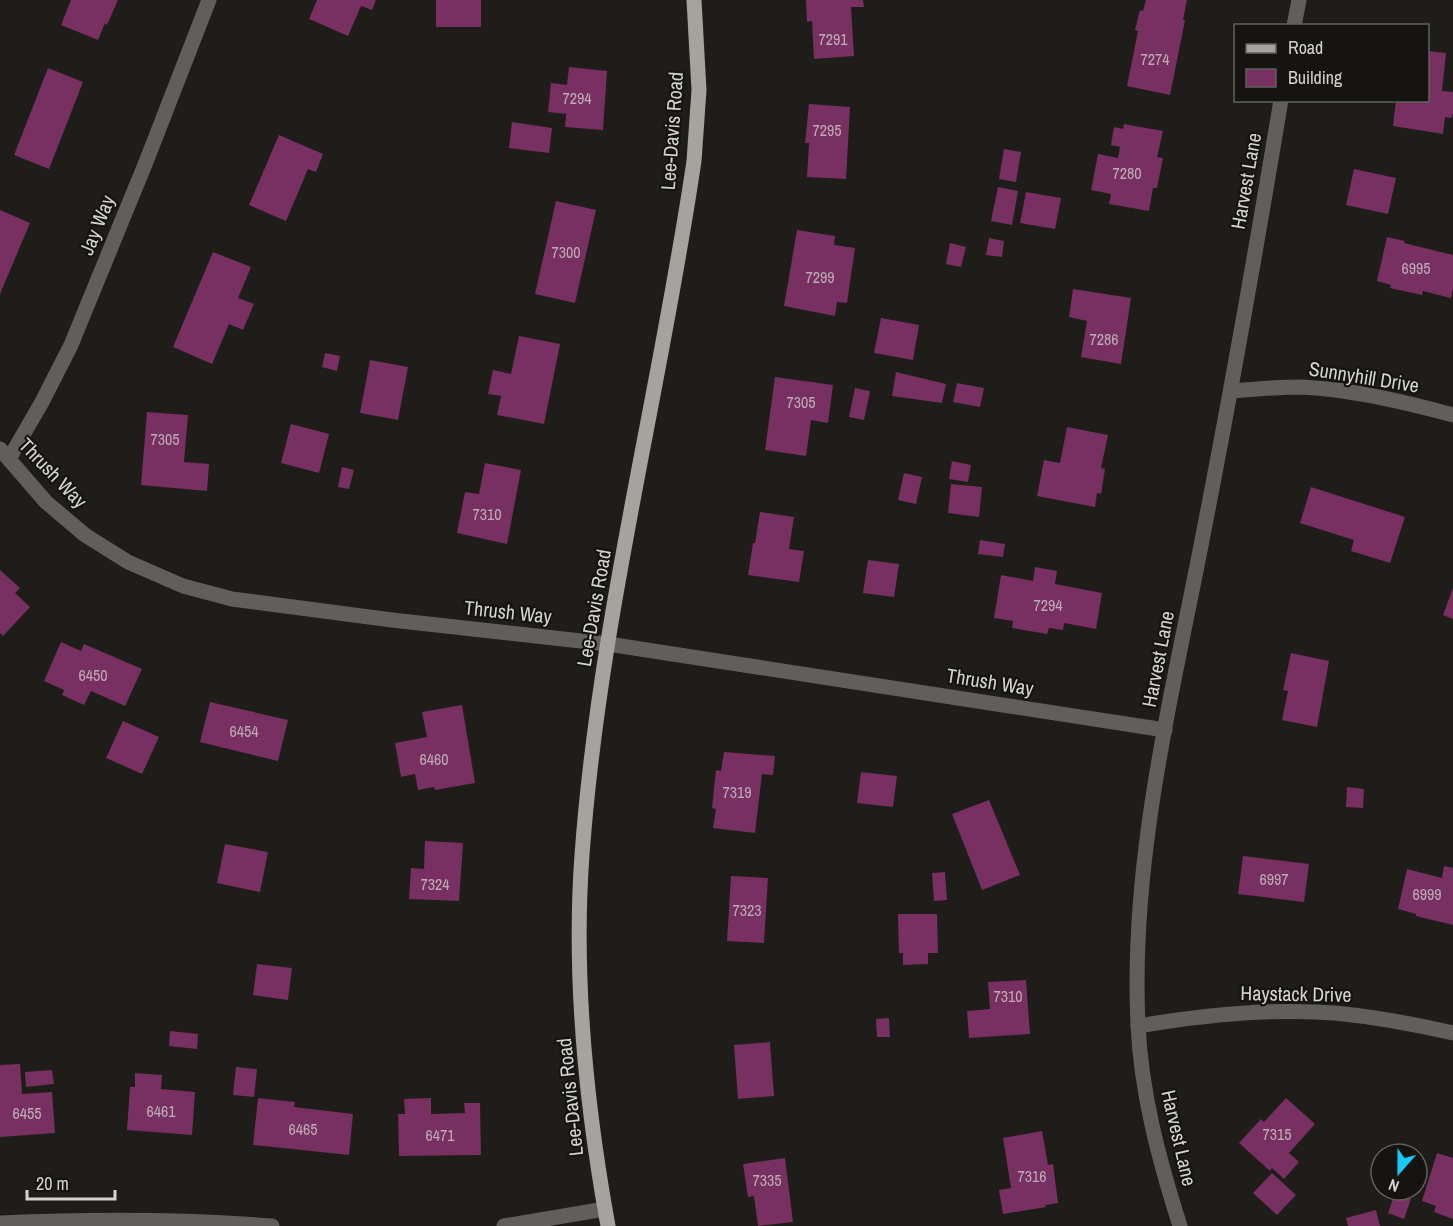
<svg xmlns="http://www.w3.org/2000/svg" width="1453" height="1226" font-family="'Archivo Narrow',sans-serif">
<rect width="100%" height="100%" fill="#1e1d19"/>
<g fill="#782f61">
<polygon points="71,0 118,0 107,25 105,23 98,40 61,25"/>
<polygon points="317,0 376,0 372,10 361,6 348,36 309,19"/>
<rect x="436" y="0" width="45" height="27"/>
<polygon points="806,0 863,0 864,7 851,7 854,56 814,59 812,21 807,22"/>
<polygon points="1146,0 1187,0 1183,20 1185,20 1170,95 1127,86 1138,31 1135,30 1140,10 1143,11"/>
<polygon points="1428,51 1446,53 1442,91 1453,92 1453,113 1452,118 1445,117 1443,134 1393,126 1396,100 1428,100"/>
<polygon points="569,67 607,71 603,130 565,127 566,114 548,112 551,83 567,85"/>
<polygon points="48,68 83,82 49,169 14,155"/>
<polygon points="809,104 850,107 846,179 807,177 809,143 805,143"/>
<polygon points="512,122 552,128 549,153 509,148"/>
<polygon points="1124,124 1163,131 1157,157 1163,158 1157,188 1153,188 1149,211 1109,204 1111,194 1091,190 1098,154 1118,158 1120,147 1111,145 1114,127 1123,129"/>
<polygon points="279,135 323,154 316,172 308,169 286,221 249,205"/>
<polygon points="1004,149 1021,152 1016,182 999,179"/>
<polygon points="1354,169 1396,178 1388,214 1346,205"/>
<polygon points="998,187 1018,191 1012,225 991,221"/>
<polygon points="1026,192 1061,198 1055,229 1020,223"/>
<polygon points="556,201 596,210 575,303 535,294"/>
<polygon points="0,210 30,223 0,294"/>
<polygon points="797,230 835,236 834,245 855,248 847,303 837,302 835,316 784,306"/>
<polygon points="1387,237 1405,241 1404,243 1453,255 1453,288 1451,298 1423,291 1422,295 1390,288 1391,285 1377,281"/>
<polygon points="989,238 1004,241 1002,257 986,255"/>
<polygon points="950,243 966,247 961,267 946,264"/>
<polygon points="213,252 251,267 238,298 254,304 243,330 229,324 212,364 173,347"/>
<polygon points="1073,289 1131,298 1121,364 1081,357 1087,321 1069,317"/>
<polygon points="881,318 919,325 913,360 874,353"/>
<polygon points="519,336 560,344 544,424 497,415 501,396 488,394 493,370 511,374"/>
<polygon points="325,353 340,356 337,371 322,367"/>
<polygon points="370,360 408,367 398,420 360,413"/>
<polygon points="896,372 946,384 942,403 892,396"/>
<polygon points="775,377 833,385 828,423 811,420 806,456 765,450"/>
<polygon points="957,383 984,388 980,407 953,402"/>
<polygon points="855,388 870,391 864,420 849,417"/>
<polygon points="147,412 188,415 184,462 209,464 207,491 141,485"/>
<polygon points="291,424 329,434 319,473 281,463"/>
<polygon points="1067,427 1108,435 1101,468 1105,469 1101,494 1097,493 1095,507 1037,496 1044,460 1060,463"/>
<polygon points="952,461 971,465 968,482 949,479"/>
<polygon points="485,463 521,470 507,544 457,533 465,492 479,494"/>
<polygon points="342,467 354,470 349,489 338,487"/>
<polygon points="904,473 922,477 916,504 898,500"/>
<polygon points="951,484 982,487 979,517 948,513"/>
<polygon points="1311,487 1405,517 1390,563 1351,551 1354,540 1300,523"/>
<polygon points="760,512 794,517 789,549 804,551 799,582 748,575 753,543 755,543"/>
<polygon points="980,540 1005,544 1003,557 978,554"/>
<polygon points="868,560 899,564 894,597 863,593"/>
<polygon points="1035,567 1057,571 1055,584 1102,593 1096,629 1064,623 1063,630 1049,628 1047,634 1012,628 1013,621 994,618 1001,575 1033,581"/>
<polygon points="0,570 20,588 15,593 30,607 3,636 0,633"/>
<polygon points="1453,588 1453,619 1443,615"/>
<polygon points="61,642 81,651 84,644 142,669 125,706 91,691 84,705 62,695 64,690 44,681"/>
<polygon points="1291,653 1329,661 1317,727 1282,720 1288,691 1283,690"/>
<polygon points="210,702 288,720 278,761 200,742"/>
<polygon points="462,705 475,783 435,790 434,787 418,790 415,774 401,777 395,743 427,737 422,712"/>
<polygon points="123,721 159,737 142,774 106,758"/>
<polygon points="724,752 775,756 773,775 762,774 755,833 713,828 716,809 712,808 716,770 721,771"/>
<polygon points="861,772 897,776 893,807 857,803"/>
<polygon points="1347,787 1364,789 1363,808 1346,807"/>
<polygon points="989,800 1020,875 982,890 952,814"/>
<polygon points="425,841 463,843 459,901 409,899 411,868 424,869"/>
<polygon points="225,844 268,852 260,892 217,883"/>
<polygon points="1243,856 1309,864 1304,902 1238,894"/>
<polygon points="1444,866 1453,868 1453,925 1416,916 1416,914 1398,909 1407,869 1442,878"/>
<polygon points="945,872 947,900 934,901 932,873"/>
<polygon points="731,876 768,878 764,943 727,941"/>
<polygon points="898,914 937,914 938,953 928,953 928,964 903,965 903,953 899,953"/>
<polygon points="257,964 292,968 288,1000 253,995"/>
<polygon points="1026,980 1030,1034 969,1038 967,1011 990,1009 988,982"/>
<polygon points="889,1018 890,1037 877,1037 876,1019"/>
<polygon points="170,1031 198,1034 197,1049 169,1046"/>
<polygon points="770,1042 774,1096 738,1099 734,1045"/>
<polygon points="20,1064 22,1094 52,1092 55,1133 0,1137 0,1065"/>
<polygon points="236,1067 257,1069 254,1097 233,1095"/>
<polygon points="52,1070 54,1084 26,1087 25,1072"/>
<polygon points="135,1073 162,1075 161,1089 195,1092 192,1135 127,1130 130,1087 135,1087"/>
<polygon points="258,1098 295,1102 294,1107 353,1114 349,1155 253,1145"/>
<polygon points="431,1098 431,1114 465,1113 464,1103 480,1103 481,1155 399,1156 398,1114 405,1114 404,1099"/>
<polygon points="1286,1098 1315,1124 1289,1153 1299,1162 1284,1179 1272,1168 1270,1171 1239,1143 1261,1119 1264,1122"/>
<polygon points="1042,1131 1048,1165 1053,1164 1058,1203 1045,1205 1046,1207 1003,1214 999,1190 1011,1188 1003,1138"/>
<polygon points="1437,1153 1453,1158 1453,1219 1434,1212 1436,1206 1422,1201"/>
<polygon points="785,1158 793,1222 758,1226 754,1196 748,1197 743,1164"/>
<polygon points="1272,1173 1296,1195 1277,1215 1253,1193"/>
<polygon points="1395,1193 1411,1199 1404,1219 1388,1213"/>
<polygon points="1376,1210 1380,1226 1348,1226 1346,1218"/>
</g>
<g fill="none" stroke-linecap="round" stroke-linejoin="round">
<g stroke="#615f5d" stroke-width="15">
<polyline points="1294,26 1299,0"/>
<path d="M 1231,391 C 1255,389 1278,387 1301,387 C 1351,389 1405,402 1453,415"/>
<polyline points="0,449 46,502 85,535 128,562 183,586 232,599 392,620 608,644 1165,730"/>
<polyline points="9,459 42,402 71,345 146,162 209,0"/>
<path d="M 1138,1026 C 1203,1015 1269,1008 1335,1013 C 1375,1017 1414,1024 1453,1033"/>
<path d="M 0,1223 C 91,1219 181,1219 272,1226"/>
<polyline points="504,1226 605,1209"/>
<path d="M 1180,1226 C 1159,1160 1141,1093 1138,1024 C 1130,857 1173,693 1204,530 C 1232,387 1257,244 1281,100"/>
</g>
<path stroke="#a6a29e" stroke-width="15" d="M 608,1226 C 586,1105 573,978 582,855 C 599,621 660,393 694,161 L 699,90 L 694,0"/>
</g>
<g text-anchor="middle" stroke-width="4.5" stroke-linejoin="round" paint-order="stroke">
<g font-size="16" fill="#bdaab4">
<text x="833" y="45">7291</text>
<text x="1155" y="65">7274</text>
<text x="577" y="104">7294</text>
<text x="827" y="136">7295</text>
<text x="1127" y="179">7280</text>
<text x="566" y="258">7300</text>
<text x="1416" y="274">6995</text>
<text x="820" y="283">7299</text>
<text x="1104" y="345">7286</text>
<text x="801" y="408">7305</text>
<text x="165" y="445">7305</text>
<text x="487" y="520">7310</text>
<text x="1048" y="611">7294</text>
<text x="93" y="681">6450</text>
<text x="244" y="737">6454</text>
<text x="434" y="765">6460</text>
<text x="737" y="798">7319</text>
<text x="1274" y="885">6997</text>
<text x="435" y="890">7324</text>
<text x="1427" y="900">6999</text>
<text x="747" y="916">7323</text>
<text x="1008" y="1002">7310</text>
<text x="161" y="1117">6461</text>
<text x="27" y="1119">6455</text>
<text x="303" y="1135">6465</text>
<text x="1277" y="1140">7315</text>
<text x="440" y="1141">6471</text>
<text x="1032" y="1182">7316</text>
<text x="767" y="1186">7335</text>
</g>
<g font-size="20" fill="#d4d3d0" stroke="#151410">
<text transform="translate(672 131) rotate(-86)" y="7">Lee-Davis Road</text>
<text transform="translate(1246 181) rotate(-80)" y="7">Harvest Lane</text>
<text transform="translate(97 225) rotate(-68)" y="7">Jay Way</text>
<text transform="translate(1364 377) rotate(9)" y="7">Sunnyhill Drive</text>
<text transform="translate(53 473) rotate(46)" y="7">Thrush Way</text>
<text transform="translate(594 608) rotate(-80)" y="7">Lee-Davis Road</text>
<text transform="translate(508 612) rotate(6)" y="7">Thrush Way</text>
<text transform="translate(1158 659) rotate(-79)" y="7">Harvest Lane</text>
<text transform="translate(990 682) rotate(9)" y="7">Thrush Way</text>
<text transform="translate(1296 994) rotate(1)" y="7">Haystack Drive</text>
<text transform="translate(570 1097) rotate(-96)" y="7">Lee-Davis Road</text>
<text transform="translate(1179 1138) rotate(77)" y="7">Harvest Lane</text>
</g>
</g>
<rect x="1234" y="24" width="195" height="78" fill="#151410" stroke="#61605d" stroke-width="1.5"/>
<rect x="1246" y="44" width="30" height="9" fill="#a6a29e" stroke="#61605d" stroke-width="1.5"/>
<text x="1288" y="54" font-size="18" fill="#d4d3d0">Road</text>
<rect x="1246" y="69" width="30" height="18" fill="#782f61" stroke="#61605d" stroke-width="1.5"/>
<text x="1288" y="84" font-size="18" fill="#d4d3d0">Building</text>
<g transform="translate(1399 1172) rotate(201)"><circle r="28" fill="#151410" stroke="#61605d" stroke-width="1.5"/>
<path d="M0-4.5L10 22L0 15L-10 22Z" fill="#18cafc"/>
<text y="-9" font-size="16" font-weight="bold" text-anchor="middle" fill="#d4d3d0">N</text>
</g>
<path d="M27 1190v9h88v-9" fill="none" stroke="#d4d3d0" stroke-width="3"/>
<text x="36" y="1190" font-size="18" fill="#d4d3d0" stroke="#151410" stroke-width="4.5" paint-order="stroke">20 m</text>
</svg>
